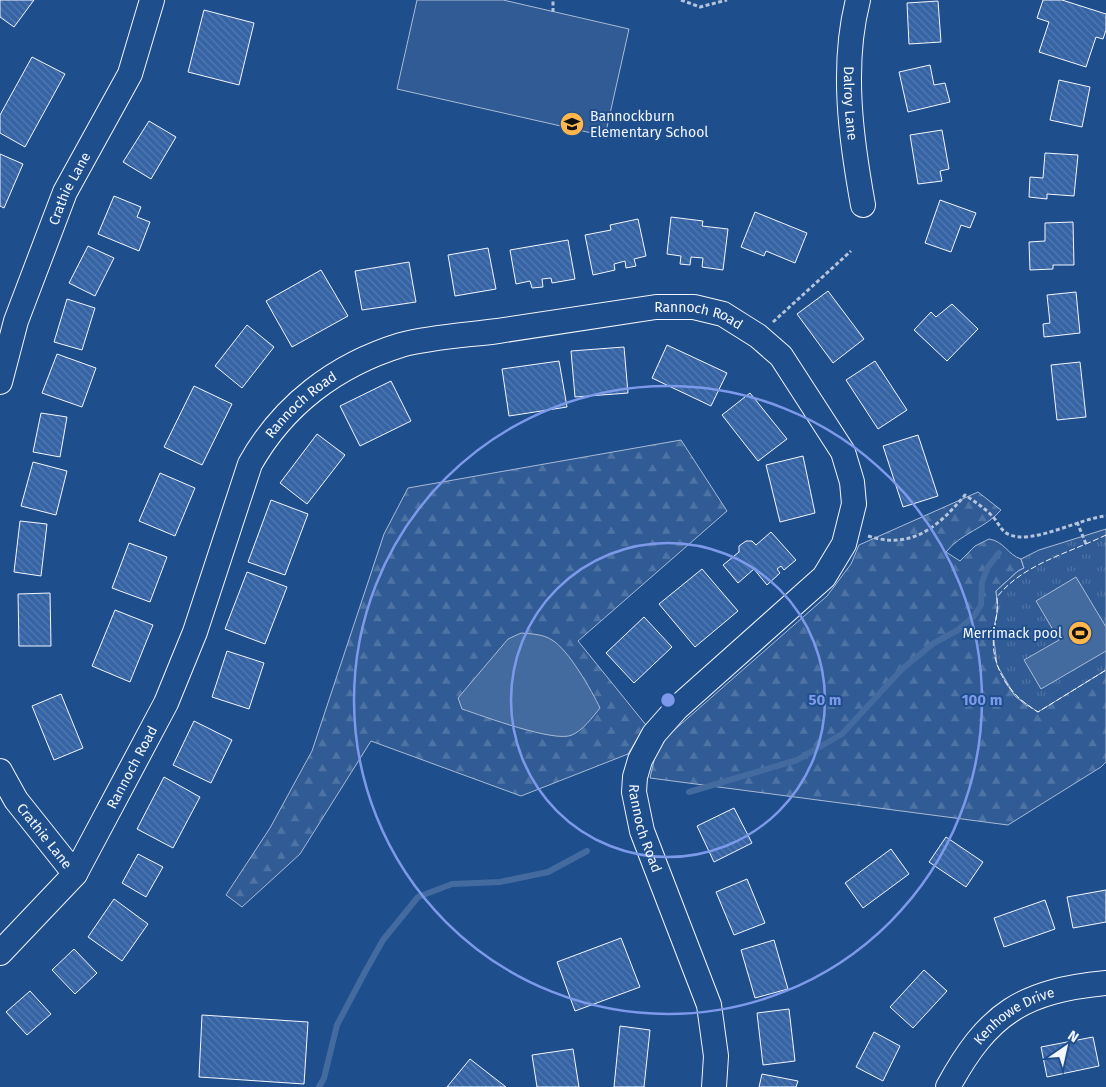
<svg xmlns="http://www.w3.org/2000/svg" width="1106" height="1087" font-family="'Fira Sans',sans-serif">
<defs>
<pattern id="forest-firs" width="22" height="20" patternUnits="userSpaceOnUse" patternTransform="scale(1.25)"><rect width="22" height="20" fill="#305b95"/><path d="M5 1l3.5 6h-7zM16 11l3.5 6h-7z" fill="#4e73a5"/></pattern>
<pattern id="park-tufts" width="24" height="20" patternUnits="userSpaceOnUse" patternTransform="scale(1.25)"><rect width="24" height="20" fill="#305b95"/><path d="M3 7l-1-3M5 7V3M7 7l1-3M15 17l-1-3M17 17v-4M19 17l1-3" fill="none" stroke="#4e73a5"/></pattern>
<pattern id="building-back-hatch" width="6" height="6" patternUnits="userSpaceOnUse" patternTransform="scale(1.25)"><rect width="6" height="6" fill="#3563a3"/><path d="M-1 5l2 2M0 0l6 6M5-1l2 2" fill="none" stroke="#537ab1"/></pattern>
</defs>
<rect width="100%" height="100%" fill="#1f4e8c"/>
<g fill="url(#forest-firs)" stroke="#a8bbd7">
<polygon points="681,440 727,511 578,641 646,725 628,754 521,796 371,741 300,854 242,907 226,895 270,828 312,751 384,534 408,488"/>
<path d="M 978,492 L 1001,510 C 986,528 961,533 946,552 L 960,561 L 975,546 L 989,539 C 1004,541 1008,555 1021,559 L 1024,568 L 1018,571 L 996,591 L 998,609 L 993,632 L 1005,682 L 1015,696 L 1027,706 L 1079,686 L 1106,670 L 1106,762 L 1101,767 L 1008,825 L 650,778 L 656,752 L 664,739 L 827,596 L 851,564 L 859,545 Z"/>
</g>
<polygon fill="url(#park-tufts)" stroke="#a8bbd7" points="1106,529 1106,670 1038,712 1015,696 997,665 993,632 998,609 996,591 1018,571 1024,568 1021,559 1039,550"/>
<polygon fill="#305b95" stroke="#a8bbd7" points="417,0 503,0 629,29 605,136 397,89"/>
<g fill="#446ba0" stroke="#a8bbd7">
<polygon points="1076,577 1106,627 1106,651 1041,689 1024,660 1059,640 1036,601"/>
<path d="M 521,633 C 532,634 543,634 552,640 C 568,649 592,691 600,708 C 592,718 583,730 572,735 C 555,743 483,716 462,709 L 458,698 L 508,639 Z"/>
</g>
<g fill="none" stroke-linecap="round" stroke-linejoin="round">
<g stroke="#446ba0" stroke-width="6">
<polyline points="689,792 797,760 842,734 902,669 934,643 958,630 974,616 981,605 982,582 988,567 999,553"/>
<polyline points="319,1087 324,1078 337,1025 365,972 383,940 418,897 452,884 500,882 548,872 587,851"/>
</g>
</g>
<g fill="url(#building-back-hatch)" stroke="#f2f6ff">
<polygon points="0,0 34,0 14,27 0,17"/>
<polygon points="1043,0 1062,0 1106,14 1106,30 1103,39 1096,37 1086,67 1039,52 1049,22 1037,18"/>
<polygon points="938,1 941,42 909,44 907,3"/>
<polygon points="204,10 254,23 239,85 188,72"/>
<polygon points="32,57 65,74 25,147 0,133 0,115"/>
<polygon points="930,65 934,85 945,83 950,102 908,112 899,72"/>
<polygon points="1059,80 1090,87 1082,127 1050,120"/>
<polygon points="149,121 176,137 151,179 123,162"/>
<polygon points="942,130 949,169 940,171 942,181 918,184 910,135"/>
<polygon points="1045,153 1078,155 1074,196 1047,194 1047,199 1029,197 1030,177 1043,178"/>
<polygon points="0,154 23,164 4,208 0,206"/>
<polygon points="114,196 141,207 137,217 150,222 139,251 98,234"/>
<polygon points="940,200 976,213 970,228 961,225 951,252 925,243"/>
<polygon points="755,212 807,233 795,263 766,251 764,256 741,247"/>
<polygon points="671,217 703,221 702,226 728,229 723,270 702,267 703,258 691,257 690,265 680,264 681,256 667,254"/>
<polygon points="638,219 646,256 634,259 636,266 626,268 625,261 614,264 615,270 593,275 585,235 611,230 610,225"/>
<polygon points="1073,222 1074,265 1053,265 1053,269 1030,270 1029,242 1045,241 1045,223"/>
<polygon points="568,240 575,279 552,283 551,278 542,279 543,287 532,288 530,281 516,284 510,250"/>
<polygon points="88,246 114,258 95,296 69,283"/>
<polygon points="488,248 496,289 455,296 448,255"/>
<polygon points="409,262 416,302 362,310 355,271"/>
<polygon points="321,270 348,316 292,347 266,301"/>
<polygon points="828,291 864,339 833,363 797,314"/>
<polygon points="1076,292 1080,333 1044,337 1043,324 1050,323 1047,295"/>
<polygon points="67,299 95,308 82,350 54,342"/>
<polygon points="952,304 978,329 947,361 914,330 931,312 936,317"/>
<polygon points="247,325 274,347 242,388 215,366"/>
<polygon points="667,345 727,373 711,406 652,378"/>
<polygon points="624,347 628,393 575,397 571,351"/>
<polygon points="57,354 96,368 82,407 42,393"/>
<polygon points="559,361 567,407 509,416 502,369"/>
<polygon points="875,361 907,410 878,429 846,380"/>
<polygon points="1080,362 1086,417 1057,420 1051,365"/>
<polygon points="391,381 411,421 360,446 340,406"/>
<polygon points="194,386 232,404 202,465 164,447"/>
<polygon points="750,393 787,439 758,461 722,415"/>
<polygon points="41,413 67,417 60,457 33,452"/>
<polygon points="317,434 345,455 307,504 280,483"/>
<polygon points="918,435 938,496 903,507 883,446"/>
<polygon points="803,456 815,513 780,522 766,465"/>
<polygon points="33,462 67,471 56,515 21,506"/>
<polygon points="160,473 195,488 175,536 139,521"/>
<polygon points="271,500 308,514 285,575 248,562"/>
<polygon points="20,521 47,524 41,576 14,572"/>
<polygon points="771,532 796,560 784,570 781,566 777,569 780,573 767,585 754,569 738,583 723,565 739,552 739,546 746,541 752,541 756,545"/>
<polygon points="129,543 167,557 150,602 112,588"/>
<polygon points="702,569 738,611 695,647 659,604"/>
<polygon points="247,572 287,587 265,644 225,629"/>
<polygon points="50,593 51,646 19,646 18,594"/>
<polygon points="115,610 153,625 130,682 92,666"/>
<polygon points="644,617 672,647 634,683 606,653"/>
<polygon points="227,651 264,663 249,709 212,697"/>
<polygon points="61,694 83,748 54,760 32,706"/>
<polygon points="194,721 232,740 211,783 173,765"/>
<polygon points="164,777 200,797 173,848 137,829"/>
<polygon points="734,808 752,843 714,862 697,826"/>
<polygon points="946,837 983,862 966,887 929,862"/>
<polygon points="891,849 909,874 863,908 845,883"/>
<polygon points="138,854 163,867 146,897 122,883"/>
<polygon points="747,879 765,923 734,935 716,892"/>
<polygon points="1106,890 1106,922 1073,928 1067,897"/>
<polygon points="114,899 148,924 122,961 88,937"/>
<polygon points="1045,900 1055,929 1004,947 994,918"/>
<polygon points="621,938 640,987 575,1011 557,962"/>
<polygon points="774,940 788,989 755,998 741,950"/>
<polygon points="74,949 97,973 75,994 52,970"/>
<polygon points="924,970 947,991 913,1028 890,1007"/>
<polygon points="30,991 51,1014 27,1035 6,1012"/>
<polygon points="789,1009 795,1061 763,1065 757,1013"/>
<polygon points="202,1015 308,1022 304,1084 199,1077"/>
<polygon points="620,1026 650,1030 644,1087 614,1087"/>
<polygon points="874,1032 900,1046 883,1081 856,1067"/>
<polygon points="1093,1037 1099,1066 1047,1077 1041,1047"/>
<polygon points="573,1049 579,1087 537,1087 532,1055"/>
<polygon points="470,1059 506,1087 447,1087"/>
<polygon points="762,1074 798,1081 796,1087 759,1087"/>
</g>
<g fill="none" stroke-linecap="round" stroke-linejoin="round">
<g stroke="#f2f6ff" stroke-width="26">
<g id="minor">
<path id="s1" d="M 858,0 C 841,66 851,139 863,205"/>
<path id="s2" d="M 0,382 L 16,321 L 65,192 L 130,74 L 152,0"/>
<path id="s3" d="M 0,771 L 16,800 L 75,874"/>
<path id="s4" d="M 0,953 L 75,874 L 166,703 L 195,632 L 250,464 C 283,405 336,365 401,345 C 430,337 468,335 498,331 C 551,323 604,315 656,307 L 694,307 L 723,314 L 758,336 L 781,356 L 843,452 L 852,482 L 854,504 L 844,544 L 824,577 L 677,708 L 654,734 L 640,760 L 635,777 L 634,792 L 642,831 L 709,1005 L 716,1056 L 714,1087"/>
<path id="s5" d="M 948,1087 C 988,1013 1023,991 1106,983"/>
</g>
</g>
<g stroke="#b3c4dc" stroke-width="3" stroke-dasharray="4 2.5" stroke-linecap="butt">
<polyline points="681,0 700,7 727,0"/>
<polyline points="553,12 553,0"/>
<polyline points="773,322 851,251"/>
<polyline points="1077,522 1086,544"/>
<path d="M 868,536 C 912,550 938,527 965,495 C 975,502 985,508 993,517 C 998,522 1001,531 1008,534 C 1031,546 1080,518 1106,516"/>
</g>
<use href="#minor" stroke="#1f4e8c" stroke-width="24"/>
<path stroke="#f2f6ff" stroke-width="1" stroke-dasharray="6 2.5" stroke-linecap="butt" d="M 1106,535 C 1069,553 1023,564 997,597 C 998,610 996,619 994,632 C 989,666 1010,696 1038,712 L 1106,670"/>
</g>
<g fill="none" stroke="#7d9aea" stroke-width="2.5">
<circle cx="668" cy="700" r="157"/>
<circle cx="668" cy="700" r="314"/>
</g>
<defs>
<g id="school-disc" transform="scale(1.25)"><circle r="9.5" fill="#ffb74d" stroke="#1f4e8c"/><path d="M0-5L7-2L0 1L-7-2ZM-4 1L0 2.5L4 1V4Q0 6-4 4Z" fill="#111"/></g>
<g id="stadium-disc" transform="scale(1.25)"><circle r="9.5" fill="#ffb74d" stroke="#1f4e8c"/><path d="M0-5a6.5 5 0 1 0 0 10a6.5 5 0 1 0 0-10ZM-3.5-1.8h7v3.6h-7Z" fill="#111"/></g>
</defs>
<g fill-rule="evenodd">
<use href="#school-disc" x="572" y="124"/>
<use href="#stadium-disc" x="1080" y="633"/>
</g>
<g text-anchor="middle" stroke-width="4" stroke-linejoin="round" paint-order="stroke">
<g font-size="14" fill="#f2f6ff" stroke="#1f4e8c">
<text dy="5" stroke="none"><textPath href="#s1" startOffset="104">Dalroy Lane</textPath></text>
<text dy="5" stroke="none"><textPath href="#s2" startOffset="206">Crathie Lane</textPath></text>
<text dy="5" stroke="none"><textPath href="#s4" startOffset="1055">Rannoch Road</textPath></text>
<text dy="5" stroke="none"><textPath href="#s4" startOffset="635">Rannoch Road</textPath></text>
<text dy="5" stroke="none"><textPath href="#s4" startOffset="230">Rannoch Road</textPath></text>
<text dy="5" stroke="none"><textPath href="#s4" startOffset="1730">Rannoch Road</textPath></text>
<text dy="5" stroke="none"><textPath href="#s3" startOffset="79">Crathie Lane</textPath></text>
<text dy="5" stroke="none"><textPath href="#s5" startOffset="100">Kenhowe Drive</textPath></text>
</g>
<g font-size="14" fill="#f2f6ff" stroke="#1f4e8c" text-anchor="start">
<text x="590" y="121">Bannockburn<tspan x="590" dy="16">Elementary School</tspan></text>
<text x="1062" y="638" text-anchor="end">Merrimack pool</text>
</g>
</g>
<circle cx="668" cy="700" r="8" fill="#7d9aea" stroke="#1f4e8c" stroke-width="2.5"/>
<g font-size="15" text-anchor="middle" font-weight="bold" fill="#7d9aea" stroke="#1f4e8c" stroke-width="4" stroke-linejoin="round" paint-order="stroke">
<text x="825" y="705">50 m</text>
<text x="982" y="705">100 m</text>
</g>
<g transform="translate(1066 1047) rotate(34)" stroke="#1f4e8c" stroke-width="4" paint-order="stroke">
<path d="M0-4L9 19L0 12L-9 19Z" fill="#f2f6ff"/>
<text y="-8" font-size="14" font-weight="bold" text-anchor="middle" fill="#f2f6ff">N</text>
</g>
</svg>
